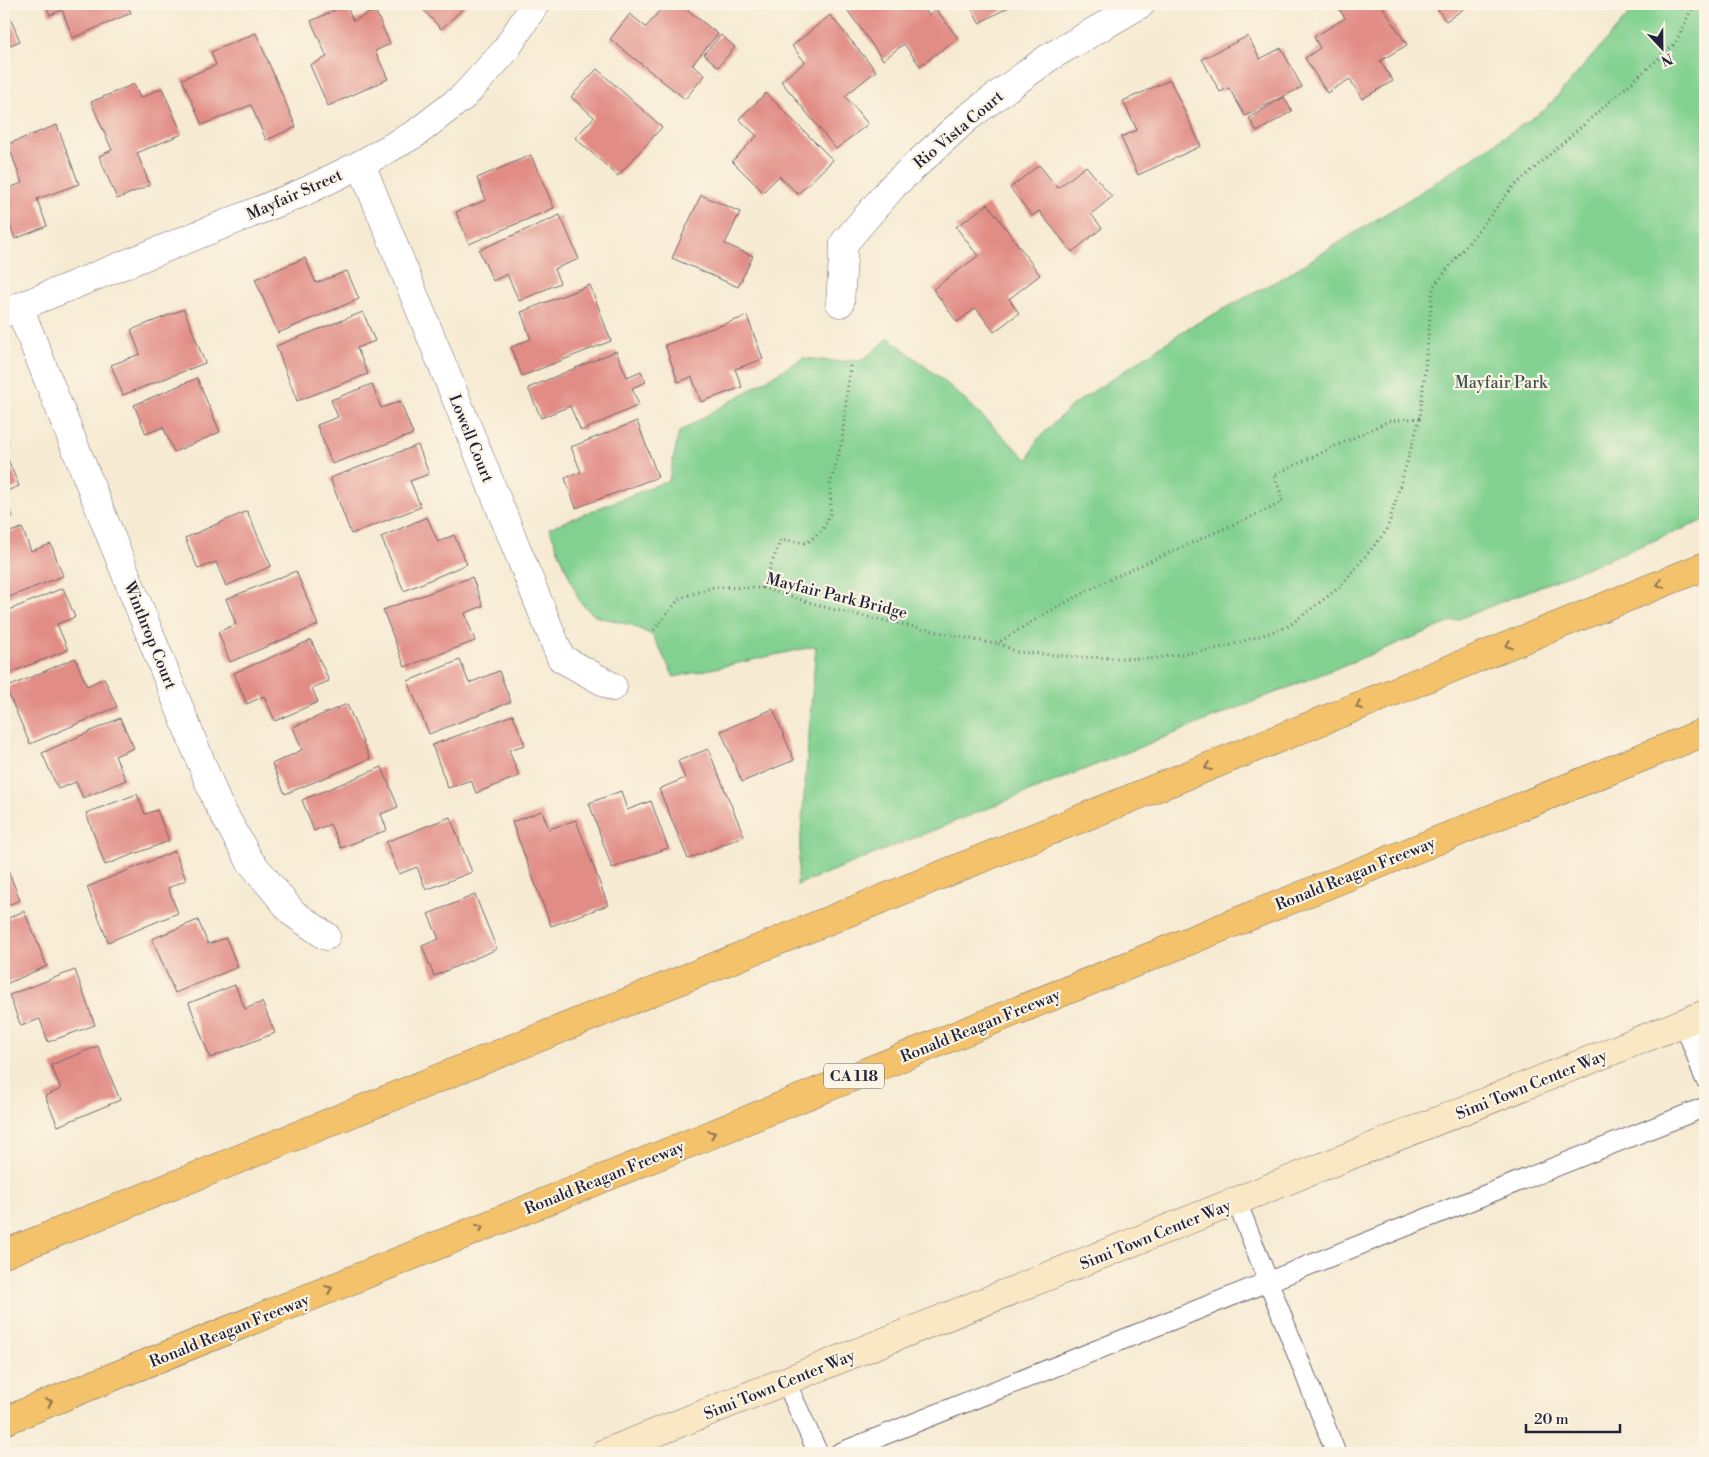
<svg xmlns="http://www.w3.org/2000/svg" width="1709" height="1457" font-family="'Libre Bodoni',serif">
<rect width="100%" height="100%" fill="#fcf5e5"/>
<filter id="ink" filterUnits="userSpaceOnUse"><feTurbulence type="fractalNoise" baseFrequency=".02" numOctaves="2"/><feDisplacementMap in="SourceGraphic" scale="10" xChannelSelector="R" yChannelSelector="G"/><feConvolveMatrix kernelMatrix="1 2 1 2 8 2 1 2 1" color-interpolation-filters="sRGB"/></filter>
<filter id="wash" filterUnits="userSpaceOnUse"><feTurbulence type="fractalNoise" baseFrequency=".0096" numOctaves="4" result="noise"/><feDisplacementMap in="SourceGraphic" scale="20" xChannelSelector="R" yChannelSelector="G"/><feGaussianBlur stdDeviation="1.12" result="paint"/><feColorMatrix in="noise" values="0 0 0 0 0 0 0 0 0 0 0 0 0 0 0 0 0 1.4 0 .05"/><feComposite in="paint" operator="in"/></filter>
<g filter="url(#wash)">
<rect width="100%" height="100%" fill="#f6ead2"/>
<polygon fill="#82d190" stroke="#527a66" points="1638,4 1705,4 1705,520 797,885 816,646 674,677 653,636 632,625 595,616 580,602 549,528 669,480 679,432 803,358 840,362 864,359 889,338 950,386 1028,460 1037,440 1070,407 1188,328 1282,278 1416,195 1545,110"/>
<g id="blocks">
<g fill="#e18c85">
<polygon points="4,4 20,41 4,48"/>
<polygon points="45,4 127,4 131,13 73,38 62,10 50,15"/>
<polygon points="418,4 468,4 441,29"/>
<polygon points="665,4 680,4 718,34 692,65 705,75 685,99 610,39 630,14 646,27"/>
<polygon points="858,4 921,4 929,15 936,9 958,38 920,66 904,44 883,60 848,11"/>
<polygon points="969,4 1010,4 1011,6 979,23"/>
<polygon points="1336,4 1381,4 1407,45 1380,61 1393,81 1362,99 1350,79 1327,93 1305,58 1320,48 1314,37 1345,18"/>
<polygon points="1434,4 1471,4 1446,21"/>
<polygon points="346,5 353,21 375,10 390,44 375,51 388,79 328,106 310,65 327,57 311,21"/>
<polygon points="830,15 876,71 845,96 868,124 836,149 781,81 805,62 792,46"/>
<polygon points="256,33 296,127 266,140 251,105 202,125 182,79 216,65 211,52"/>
<polygon points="721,35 735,47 718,67 704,54"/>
<polygon points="1248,36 1260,59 1281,48 1302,87 1245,116 1229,88 1220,92 1202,59"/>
<polygon points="597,69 662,127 618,176 575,138 594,117 571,97"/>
<polygon points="1170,80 1201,146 1138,175 1121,137 1137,130 1123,101"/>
<polygon points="134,84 140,98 162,88 182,134 137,153 150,185 117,199 99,156 112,150 91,102"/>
<polygon points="766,93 833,160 798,194 779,176 763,192 732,161 757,136 739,119"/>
<polygon points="1284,97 1292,111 1257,132 1249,118"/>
<polygon points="57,125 79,184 37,199 47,226 15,239 4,209 4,190 22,183 8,144"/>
<polygon points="531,155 554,208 469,244 456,212 486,200 477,178"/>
<polygon points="1039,165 1058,188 1086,166 1112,197 1091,214 1102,228 1072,252 1039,211 1032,216 1010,188"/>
<polygon points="701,195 740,212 725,244 753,256 738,287 672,258"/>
<polygon points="988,204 1040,275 1009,299 1019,313 994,332 976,308 957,322 933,289 978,256 956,227"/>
<polygon points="560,215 579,259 554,269 560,283 519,301 507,274 493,281 479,250"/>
<polygon points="305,258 316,283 347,271 359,299 278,333 255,279"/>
<polygon points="590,285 611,341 522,376 511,347 531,339 521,312"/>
<polygon points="184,309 205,363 123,395 111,365 140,354 131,330"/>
<polygon points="363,312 375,341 357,348 368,374 297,401 276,346"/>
<polygon points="747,316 763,359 735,369 742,387 701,402 692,377 678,382 665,345"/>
<polygon points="616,351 627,377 641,371 646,382 632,388 639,405 581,431 570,406 541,418 528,388"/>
<polygon points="197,378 220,432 174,452 163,427 146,434 134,405"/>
<polygon points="372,384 381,408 400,401 413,434 332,464 317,425 338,417 331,400"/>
<polygon points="637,421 658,477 576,508 565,478 581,472 571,447"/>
<polygon points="4,431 9,444 4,446"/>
<polygon points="418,445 429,474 410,481 421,507 351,534 330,478"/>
<polygon points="6,455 19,486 4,492 4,456"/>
<polygon points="4,498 12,517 4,521"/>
<polygon points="247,511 271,566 226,586 216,562 198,569 185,538"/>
<polygon points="427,517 438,542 454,535 467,564 404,591 381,537"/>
<polygon points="22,528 31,551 51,544 63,576 4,599 4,534"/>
<polygon points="296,571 318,625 230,662 218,632 236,624 226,599"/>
<polygon points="472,577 483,606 465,613 475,641 405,667 383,610"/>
<polygon points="63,588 75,617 57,624 68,650 4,675 4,638 7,637 4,628 4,612"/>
<polygon points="311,640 329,681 312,688 318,702 275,721 264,696 247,704 234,673"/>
<polygon points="75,658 87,686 104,678 117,707 30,744 6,688"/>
<polygon points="460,660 469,683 499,671 511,702 429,734 408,681"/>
<polygon points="347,704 370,759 285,794 272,764 302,750 293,727"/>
<polygon points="773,709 794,760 742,782 721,731"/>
<polygon points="513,715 525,745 509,750 519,776 476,793 471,780 448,788 432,745"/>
<polygon points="120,718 134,748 115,756 126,780 83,798 76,782 58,789 42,753"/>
<polygon points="708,749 744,836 688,859 659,789 685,778 678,761"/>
<polygon points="382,767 398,807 381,814 387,830 341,848 330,824 314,831 302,800"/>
<polygon points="621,791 627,810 651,801 668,848 612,868 589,803"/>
<polygon points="137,794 145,814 157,810 169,841 105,865 86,813"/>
<polygon points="542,811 549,829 576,820 608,905 551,926 512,822"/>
<polygon points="450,817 472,872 426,890 417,867 399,874 386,842"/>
<polygon points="175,851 186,880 168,888 178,913 108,942 87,887"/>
<polygon points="4,860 20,900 4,907"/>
<polygon points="475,895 497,949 434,976 422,946 439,939 428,914"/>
<polygon points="24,911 47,966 4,985 4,920"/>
<polygon points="198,920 208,944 226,938 238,967 175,993 152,939"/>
<polygon points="75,970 95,1025 48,1042 40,1019 21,1026 9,995"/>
<polygon points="235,985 245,1009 262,1002 275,1033 210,1058 189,1003"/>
<polygon points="98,1046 120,1100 58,1126 45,1096 61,1089 51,1065"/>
</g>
</g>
</g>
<g filter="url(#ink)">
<use href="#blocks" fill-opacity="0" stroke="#6c6870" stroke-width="1"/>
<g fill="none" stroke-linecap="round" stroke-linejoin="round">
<g stroke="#6c6870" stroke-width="21">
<g id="lane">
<polyline points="1684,1022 1705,1079"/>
<polyline points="1237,1202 1336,1453"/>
<polyline points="786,1382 818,1453"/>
<polyline points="839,1453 1705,1107"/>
</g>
</g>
<g stroke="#6c6870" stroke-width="29">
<g id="street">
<polyline points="361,164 561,658 613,687"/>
<polyline points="840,303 844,243 893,186 967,118 1048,58 1141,4"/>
<polyline points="19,307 217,802 250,861 293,913 326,936"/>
<polyline points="4,313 302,193 361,164 415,134 464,96 505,51 535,4"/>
</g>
</g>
<g stroke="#6c6870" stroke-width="29">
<polyline id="secondary" points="605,1453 1705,1014"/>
</g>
<g stroke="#6c6870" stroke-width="29">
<g id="highway">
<polyline points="4,1254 1705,566"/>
<polyline points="4,1421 1705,732"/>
</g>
</g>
<g stroke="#6c6870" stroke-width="3" stroke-dasharray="1 4" stroke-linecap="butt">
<polyline points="1420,418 1389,421 1274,475 1283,500 1273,507 1112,578 1044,614 998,643 1017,652 1078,657 1150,659 1225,647 1287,627 1340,587 1387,530 1420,418 1433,287 1513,187 1675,44 1694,4"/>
<polyline points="762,588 781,540 807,543 823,529 831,512 830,485 842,441 850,364"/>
<polyline points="654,630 680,598 714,587 762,588 835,610 990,643 998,643"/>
</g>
<use href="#lane" stroke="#fff" stroke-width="19"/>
<use href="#street" stroke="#fff" stroke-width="28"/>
<use href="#secondary" stroke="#fae7c3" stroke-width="28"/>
<use href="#highway" stroke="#f3c26a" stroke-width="28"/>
</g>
<defs><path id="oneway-chevron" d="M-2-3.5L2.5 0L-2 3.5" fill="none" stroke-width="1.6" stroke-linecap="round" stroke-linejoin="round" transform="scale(1.25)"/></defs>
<g stroke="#8a7252">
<use href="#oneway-chevron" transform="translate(1660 584) rotate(158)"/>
<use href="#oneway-chevron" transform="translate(1509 645) rotate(158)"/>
<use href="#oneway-chevron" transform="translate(1359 706) rotate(158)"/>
<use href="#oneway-chevron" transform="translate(1208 767) rotate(158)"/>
<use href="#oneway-chevron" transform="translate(712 1134) rotate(-22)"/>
<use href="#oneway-chevron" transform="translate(480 1228) rotate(-22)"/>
<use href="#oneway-chevron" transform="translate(329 1289) rotate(-22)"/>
<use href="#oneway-chevron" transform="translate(49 1402) rotate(-22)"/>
</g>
</g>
<g text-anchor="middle" stroke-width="4.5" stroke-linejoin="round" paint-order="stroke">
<rect fill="#fcf5e5" stroke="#63616e" stroke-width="1" x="824" y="1063.5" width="60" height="25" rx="4"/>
<g font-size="15" font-weight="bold" fill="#22223b">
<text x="854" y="1081">CA 118</text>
</g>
<g font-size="16" fill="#22223b" stroke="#fcf5e5">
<text transform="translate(958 129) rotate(-40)" y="6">Rio Vista Court</text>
<text transform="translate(294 194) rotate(-24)" y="6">Mayfair Street</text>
<text transform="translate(472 438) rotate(68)" y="6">Lowell Court</text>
<text transform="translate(837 595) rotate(14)" y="6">Mayfair Park Bridge</text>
<text transform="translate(151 635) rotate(68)" y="6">Winthrop Court</text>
<text transform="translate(1355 873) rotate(-22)" y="6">Ronald Reagan Freeway</text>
<text transform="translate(980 1025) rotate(-22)" y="6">Ronald Reagan Freeway</text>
<text transform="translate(1531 1084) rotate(-22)" y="6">Simi Town Center Way</text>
<text transform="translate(604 1177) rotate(-22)" y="6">Ronald Reagan Freeway</text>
<text transform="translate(1155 1234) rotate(-22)" y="6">Simi Town Center Way</text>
<text transform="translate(229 1330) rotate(-22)" y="6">Ronald Reagan Freeway</text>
<text transform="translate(779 1384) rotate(-22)" y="6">Simi Town Center Way</text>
</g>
<g font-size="16" fill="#3f5754" stroke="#fcf5e5">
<text x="1501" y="388">Mayfair Park</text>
</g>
</g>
<rect width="1709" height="1457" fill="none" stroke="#fcf5e5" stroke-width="20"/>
<g transform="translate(1662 48) rotate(158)" stroke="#fcf5e5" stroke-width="4" paint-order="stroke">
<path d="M0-4L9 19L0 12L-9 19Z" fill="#22223b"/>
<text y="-8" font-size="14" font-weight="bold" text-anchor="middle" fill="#22223b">N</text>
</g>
<path d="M1526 1424v8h94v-8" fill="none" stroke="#22223b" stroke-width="2.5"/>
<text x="1534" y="1424" font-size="15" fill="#22223b" stroke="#fcf5e5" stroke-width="4" paint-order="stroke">20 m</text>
</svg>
